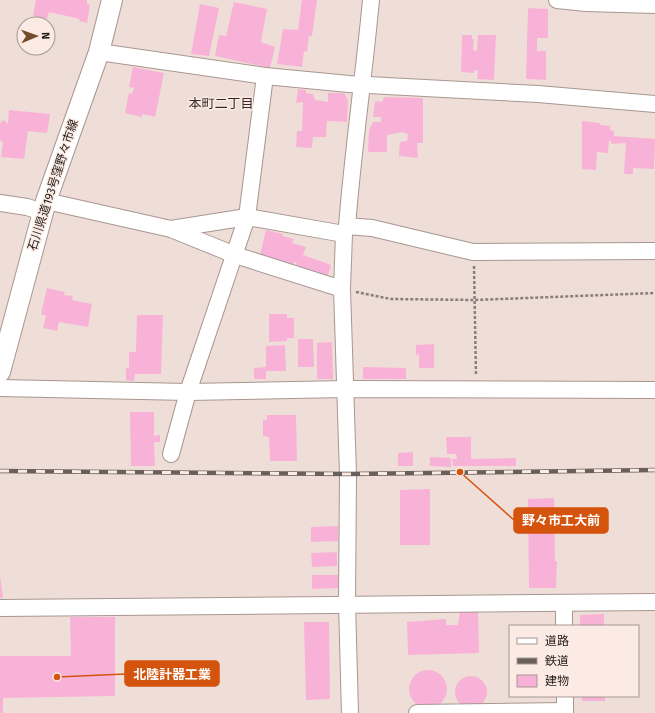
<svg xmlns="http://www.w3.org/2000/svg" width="655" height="713" font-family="'Fira Sans','Noto Sans JP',sans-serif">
<rect width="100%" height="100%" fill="#efded7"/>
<g fill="#f9b2d7">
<polygon points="36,0 87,0 87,4 90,5 87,23 79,21 80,19 49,12 47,19 33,16"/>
<polygon points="302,0 317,0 312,36 309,36 307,52 304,51 302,67 277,64 283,29 298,30"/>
<polygon points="234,2 267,9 261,42 275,47 270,68 215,56 219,35 226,36"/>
<polygon points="200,4 219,8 209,56 191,54"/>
<polygon points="528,8 548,9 548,38 537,38 537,51 546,51 546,80 526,79"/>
<polygon points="462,35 472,35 472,39 474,39 473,50 477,51 478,35 496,35 494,80 477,79 478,71 474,70 474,73 461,72"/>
<polygon points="133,67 164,73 155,117 142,114 142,117 125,113 129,93 132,94 134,88 129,87"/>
<polygon points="298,89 306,90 306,93 313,94 315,100 328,102 328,93 344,93 348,100 347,122 327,121 326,137 313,137 312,148 296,147 297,131 302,131 303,102 296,103"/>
<polygon points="384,97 423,98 423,143 417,143 418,158 399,156 400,142 407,141 408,134 402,132 387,135 387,152 368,152 369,130 373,122 381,122 381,117 373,117 375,101 382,102"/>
<polygon points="9,110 50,114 47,133 28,131 24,159 1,157 3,143 0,139 0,123 4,120 8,124"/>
<polygon points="582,121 600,123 600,125 610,126 610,130 614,131 614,136 655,139 654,169 633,168 633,174 624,174 626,143 611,144 612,141 609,141 608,153 597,152 596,170 582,169"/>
<polygon points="266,230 283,234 282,236 294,239 292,243 306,247 303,255 331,265 327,278 295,268 297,263 294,262 293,265 260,255"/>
<polygon points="47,288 65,292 64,295 73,296 72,300 92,304 88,327 59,322 57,331 43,328 46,316 41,314"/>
<polygon points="269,314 287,314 287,318 294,318 294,338 287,338 287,341 269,342"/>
<polygon points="137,315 163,315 161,374 135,374 134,381 126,380 126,368 129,368 129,352 136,352"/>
<polygon points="298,339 313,339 314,367 298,367"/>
<polygon points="332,342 333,379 317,379 317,343"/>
<polygon points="434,344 434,368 419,368 419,354 416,355 416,345"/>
<polygon points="285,345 286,371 266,371 266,379 254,379 254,368 266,367 266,346"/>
<polygon points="363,367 406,368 406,379 363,379"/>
<polygon points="130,412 154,412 154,436 160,435 160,442 154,442 155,466 131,466"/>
<polygon points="267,415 296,415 297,461 270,461 269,437 263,436 263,420 267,420"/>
<polygon points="446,437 471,437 471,459 516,458 516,466 453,466 452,459 457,459 456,454 447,454"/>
<polygon points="413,452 413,466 398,466 398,453"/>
<polygon points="430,457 451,458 451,467 430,466"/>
<polygon points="430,489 430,545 400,545 400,490"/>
<polygon points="554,498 555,561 557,561 556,588 529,588 528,499"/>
<polygon points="338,526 338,541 311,542 311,527"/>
<polygon points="337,552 337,566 312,567 311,553"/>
<polygon points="312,575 338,575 338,588 312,589"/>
<polygon points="0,576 3,598 0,598"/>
<polygon points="478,610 479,653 408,655 407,622 446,619 446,625 458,625 460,611"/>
<polygon points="604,614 604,626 580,626 580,615"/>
<polygon points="70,617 115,617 115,696 3,698 3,713 0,713 0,656 71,656"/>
<polygon points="304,622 329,622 330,699 306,700"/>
<circle cx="428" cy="689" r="19"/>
<circle cx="471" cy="692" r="16"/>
<rect x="582" y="696" width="23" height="5"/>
</g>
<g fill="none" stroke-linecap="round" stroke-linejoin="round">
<g stroke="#a79790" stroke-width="18">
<g id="minor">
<polyline points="557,0 586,3 655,5"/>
<polyline points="99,52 265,76 349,84 538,94 655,104"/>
<polyline points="46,201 171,229 247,217 344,234"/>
<polyline points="0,203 27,207 43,212"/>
<polyline points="347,226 372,228 473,252 655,251"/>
<polyline points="171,229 235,255 342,289"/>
<polyline points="0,388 188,392 346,389 655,390"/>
<polyline points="171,454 188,392 247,217 265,76"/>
<polyline points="564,603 564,626"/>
<polyline points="0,608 655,602"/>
<polyline points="565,696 565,713"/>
<path d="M 350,713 L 347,603 L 348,474 L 342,289 L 344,234 L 347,226 C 353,150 364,75 371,0"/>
<polyline points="417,713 565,711"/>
</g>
</g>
<g stroke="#a79790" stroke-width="22">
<polyline id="major" points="0,372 46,201 99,52 112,0"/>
</g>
<g stroke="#897e79" stroke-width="2.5" stroke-dasharray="3 2" stroke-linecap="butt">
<polyline points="474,266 476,375"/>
<polyline points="356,292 391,299 475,300 655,293"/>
</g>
<use href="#minor" stroke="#fff" stroke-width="16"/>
<use href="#major" stroke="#fff" stroke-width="20"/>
<g stroke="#6a605b" stroke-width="4.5">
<polyline id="rail" points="0,471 348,474 655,470"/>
</g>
<use href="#rail" stroke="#fcebe4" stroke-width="3" stroke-dasharray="9" stroke-linecap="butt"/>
</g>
<g text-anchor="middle" stroke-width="3" stroke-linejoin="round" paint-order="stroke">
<g font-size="12" fill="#221c19" stroke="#fcebe4">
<text transform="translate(53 185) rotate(-72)" y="4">石川県道193号窪野々市線</text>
</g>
<g font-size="13" fill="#362924" stroke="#fcebe4">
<text x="221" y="108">本町二丁目</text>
</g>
</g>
<path fill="none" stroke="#d4530d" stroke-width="1.5" d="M460 472L514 520M57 677L125 674"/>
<g fill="#d4530d" stroke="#fcebe4" stroke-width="1.5">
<circle cx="460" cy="472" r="4"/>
<circle cx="57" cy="677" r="4"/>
</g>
<g fill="#d4530d" stroke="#d4530d" stroke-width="1.5">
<rect x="514" y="508" width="94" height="25" rx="4"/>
<rect x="125" y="661" width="94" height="25" rx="4"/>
</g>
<g font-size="13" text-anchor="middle" font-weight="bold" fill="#fff">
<text x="561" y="525">野々市工大前</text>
<text x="172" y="679">北陸計器工業</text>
</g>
<rect x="509" y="625" width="130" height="72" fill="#fcebe4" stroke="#a59893"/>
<rect x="517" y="638" width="20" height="6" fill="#ffffff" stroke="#a59893"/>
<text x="545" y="645" font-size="12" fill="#221c19">道路</text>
<rect x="517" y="658" width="20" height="6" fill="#6a605b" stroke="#a59893"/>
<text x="545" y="665" font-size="12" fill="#221c19">鉄道</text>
<rect x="517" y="675" width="20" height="12" fill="#f9b2d7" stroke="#a59893"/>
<text x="545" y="685" font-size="12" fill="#221c19">建物</text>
<g transform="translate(36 36) rotate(88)"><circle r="19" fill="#fcebe4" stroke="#a59893"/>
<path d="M0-3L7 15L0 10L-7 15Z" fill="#734d2a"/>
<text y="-6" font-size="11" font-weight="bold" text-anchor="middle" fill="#221c19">N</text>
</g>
</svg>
